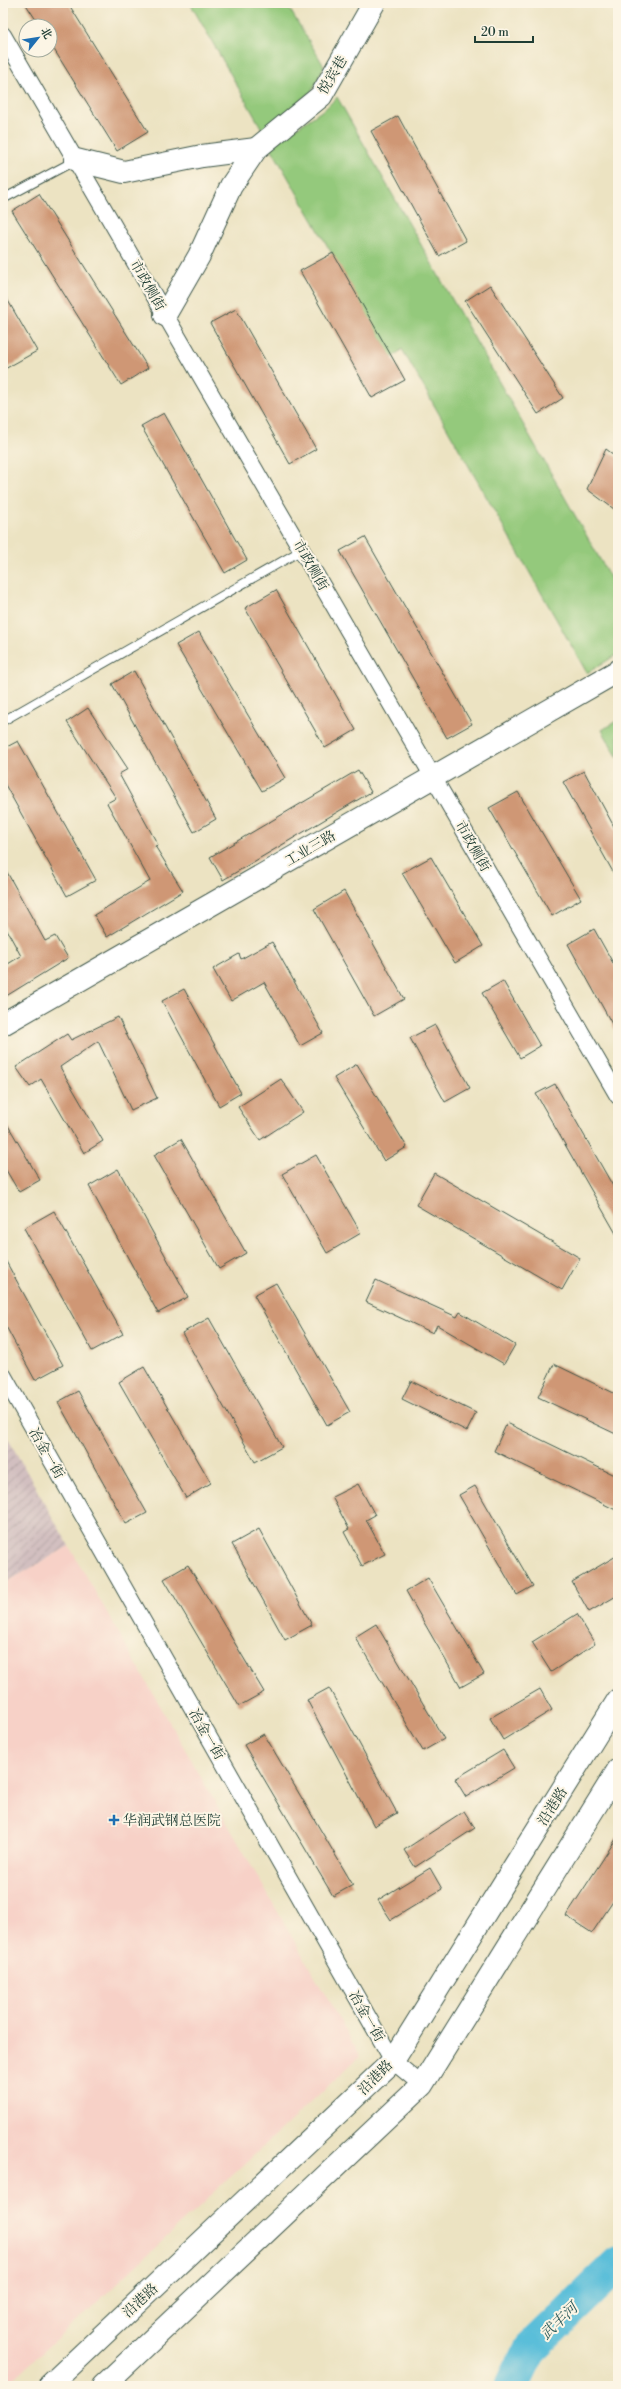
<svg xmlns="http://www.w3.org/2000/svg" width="621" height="2389" font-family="'Libre Bodoni','Noto Serif SC',serif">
<defs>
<pattern id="industrial-furrows" width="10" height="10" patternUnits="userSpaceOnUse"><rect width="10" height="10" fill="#d2bfc0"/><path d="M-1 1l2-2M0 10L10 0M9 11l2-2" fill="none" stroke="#aa9c9d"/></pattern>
</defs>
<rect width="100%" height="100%" fill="#fcf5e5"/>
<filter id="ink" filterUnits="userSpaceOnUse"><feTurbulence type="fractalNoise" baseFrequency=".025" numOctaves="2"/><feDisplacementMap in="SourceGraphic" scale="8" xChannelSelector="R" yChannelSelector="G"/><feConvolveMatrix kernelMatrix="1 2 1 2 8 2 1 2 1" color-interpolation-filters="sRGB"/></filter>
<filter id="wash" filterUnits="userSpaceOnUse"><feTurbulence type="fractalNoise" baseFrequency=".012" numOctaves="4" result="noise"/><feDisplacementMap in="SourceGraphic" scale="16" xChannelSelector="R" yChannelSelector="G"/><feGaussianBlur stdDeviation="0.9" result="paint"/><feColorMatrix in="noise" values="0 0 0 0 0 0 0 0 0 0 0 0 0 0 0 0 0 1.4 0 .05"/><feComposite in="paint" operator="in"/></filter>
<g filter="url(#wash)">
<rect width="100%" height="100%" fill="#ece3c2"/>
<polygon fill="#f7d1c7" points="69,1546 360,2056 93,2306 6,2386 3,2386 3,1584"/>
<polygon fill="url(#industrial-furrows)" points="3,1430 69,1546 3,1584"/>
<g fill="#94c97b" stroke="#5a8358">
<polygon points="190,3 286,3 324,66 312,91 263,131"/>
<polygon points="337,97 618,591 618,654 587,673 402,349 392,358 270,146 326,108"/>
<polygon points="618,720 618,758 602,730"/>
</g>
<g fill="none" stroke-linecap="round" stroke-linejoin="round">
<polyline stroke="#5abed9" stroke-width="35" points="512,2386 530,2349 618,2264"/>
</g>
<g id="blocks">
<g fill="#cf9775">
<polygon points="25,3 68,3 148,132 117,151 50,43 50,26 40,26"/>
<polygon points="398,116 466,241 439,256 371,131"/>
<polygon points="39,194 148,368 121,385 12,211"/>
<polygon points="333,253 405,380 372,398 300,271"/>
<polygon points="490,285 563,398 538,414 465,301"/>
<polygon points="3,292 37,351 3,370"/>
<polygon points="236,309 316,449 290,464 210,323"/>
<polygon points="164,413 247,560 225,573 141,426"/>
<polygon points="606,449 618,458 618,512 587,489"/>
<polygon points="365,537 472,724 447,738 340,551"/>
<polygon points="276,590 356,730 325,748 245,608"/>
<polygon points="199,632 285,778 262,791 176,645"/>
<polygon points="134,671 216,819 194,832 112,684"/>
<polygon points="88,708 128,769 119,774 158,845 155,846 183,891 107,937 94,915 150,881 107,803 116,798 67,722"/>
<polygon points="18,741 96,880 67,896 3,781 3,749"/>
<polygon points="358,770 371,792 223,880 210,857"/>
<polygon points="584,771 618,834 618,881 563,782"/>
<polygon points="518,792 581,899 552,916 489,808"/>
<polygon points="431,857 483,946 455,963 402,873"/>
<polygon points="3,865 45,941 55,936 68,958 3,998 3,967 21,956 3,923"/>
<polygon points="344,891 404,999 374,1016 314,909"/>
<polygon points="594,929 618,972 618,1035 568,944"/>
<polygon points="272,942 323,1033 300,1046 264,982 231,1001 213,969 239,954 241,959"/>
<polygon points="503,981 540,1046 520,1058 482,993"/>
<polygon points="184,989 241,1093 219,1106 162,1001"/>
<polygon points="118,1017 157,1098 131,1110 98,1041 60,1067 103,1141 84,1153 41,1079 30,1087 16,1067 67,1034 71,1040"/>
<polygon points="435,1025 470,1088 445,1102 410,1038"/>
<polygon points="357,1064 407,1147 384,1161 334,1078"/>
<polygon points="281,1079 303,1112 260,1140 238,1107"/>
<polygon points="555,1084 618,1195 618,1237 536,1094"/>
<polygon points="3,1117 40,1180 19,1192 3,1165"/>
<polygon points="181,1139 246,1253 219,1269 154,1155"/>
<polygon points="316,1155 361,1233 327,1253 282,1174"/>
<polygon points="118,1169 188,1297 158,1313 89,1186"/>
<polygon points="434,1173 580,1258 562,1290 416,1205"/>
<polygon points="54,1211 123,1334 92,1351 24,1228"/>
<polygon points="3,1256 63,1365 35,1380 3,1321"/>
<polygon points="376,1280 457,1317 460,1312 515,1345 504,1364 437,1325 433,1333 366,1302"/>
<polygon points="276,1283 350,1412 327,1425 254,1295"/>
<polygon points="209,1318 282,1447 255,1462 182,1333"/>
<polygon points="554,1364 618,1395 618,1435 538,1397"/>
<polygon points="144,1367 211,1483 186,1498 119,1382"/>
<polygon points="411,1381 476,1413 467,1431 402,1399"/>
<polygon points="78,1391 147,1513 126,1524 58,1402"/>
<polygon points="507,1423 618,1477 618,1511 494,1451"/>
<polygon points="358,1484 375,1515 366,1520 385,1554 362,1566 344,1532 349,1529 332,1497"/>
<polygon points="475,1486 533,1586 517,1595 459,1495"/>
<polygon points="259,1529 312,1625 285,1640 232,1544"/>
<polygon points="618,1555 618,1595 589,1612 572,1582"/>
<polygon points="188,1565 264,1692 239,1706 164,1579"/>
<polygon points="428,1578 484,1674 461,1687 406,1591"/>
<polygon points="577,1614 595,1644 551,1672 532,1642"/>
<polygon points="376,1624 444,1739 423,1751 355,1637"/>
<polygon points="329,1688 397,1813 374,1826 307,1700"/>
<polygon points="540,1689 552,1710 503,1740 490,1718"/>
<polygon points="264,1734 353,1885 333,1896 244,1745"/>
<polygon points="503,1750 514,1768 466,1797 455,1779"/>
<polygon points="464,1811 475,1828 415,1867 404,1850"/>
<polygon points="618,1836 618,1894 592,1933 566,1916"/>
<polygon points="430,1868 442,1889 391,1920 378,1900"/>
</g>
</g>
</g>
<g filter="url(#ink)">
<use href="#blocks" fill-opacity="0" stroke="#3e5649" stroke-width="1"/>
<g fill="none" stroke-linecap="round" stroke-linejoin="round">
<g stroke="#3e5649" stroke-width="10">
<g id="lane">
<polyline points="3,199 76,160"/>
<polyline points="3,721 302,550"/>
</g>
</g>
<g stroke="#3e5649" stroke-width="18">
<g id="street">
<polyline points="3,35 618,1096"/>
<polyline points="3,1375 393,2061 422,2085"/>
</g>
</g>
<g stroke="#3e5649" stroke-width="24">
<g id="secondary">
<polyline points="76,160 124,172 202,156 256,149"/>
<polyline points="165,315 199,256 231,186 256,149 321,96 374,3"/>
<polyline points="3,1024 618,671"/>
<polyline points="49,2386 393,2061 618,1700"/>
<polyline points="103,2386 422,2085 618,1770"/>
</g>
</g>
<use href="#lane" stroke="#fff" stroke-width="8"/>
<use href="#street" stroke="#fff" stroke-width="16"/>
<use href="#secondary" stroke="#fff" stroke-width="22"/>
</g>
</g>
<path fill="#1f6fb2" stroke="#fcf5e5" stroke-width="1.5" d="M112 1814h4v4h4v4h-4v4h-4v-4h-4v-4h4z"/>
<g text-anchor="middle" stroke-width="4" stroke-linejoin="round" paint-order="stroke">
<g font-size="14" fill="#1f3d34" stroke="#fcf5e5">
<text transform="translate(332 75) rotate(-59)" y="5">悦宾巷</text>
<text transform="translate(148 285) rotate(60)" y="5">市政侧街</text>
<text transform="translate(311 565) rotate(60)" y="5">市政侧街</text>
<text transform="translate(473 846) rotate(60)" y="5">市政侧街</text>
<text transform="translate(310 848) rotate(-30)" y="5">工业三路</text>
<text transform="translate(47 1453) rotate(60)" y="5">冶金一街</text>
<text transform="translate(207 1734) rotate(60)" y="5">冶金一街</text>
<text transform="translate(552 1806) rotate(-58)" y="5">沿港路</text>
<text transform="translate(367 2016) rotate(60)" y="5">冶金一街</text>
<text transform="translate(375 2077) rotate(-45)" y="5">沿港路</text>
<text transform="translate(140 2300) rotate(-43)" y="5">沿港路</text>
</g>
<g font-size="14" fill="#1f3d34" stroke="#fcf5e5" text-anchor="start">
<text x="123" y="1825">华润武钢总医院</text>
</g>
<g font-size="15" font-style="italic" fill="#2e5d5d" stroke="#fcf5e5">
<text transform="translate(559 2321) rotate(-44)" y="5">武丰河</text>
</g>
</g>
<rect width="621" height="2389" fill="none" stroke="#fcf5e5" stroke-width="16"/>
<g transform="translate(38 38) rotate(60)"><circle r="19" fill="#fcf5e5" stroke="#a4ab9e"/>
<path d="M0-3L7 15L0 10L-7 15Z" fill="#1f6fb2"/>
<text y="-6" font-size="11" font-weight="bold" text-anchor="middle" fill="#1f3d34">北</text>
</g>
<path d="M475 36v6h58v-6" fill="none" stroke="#1f3d34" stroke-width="2"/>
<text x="481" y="36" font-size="12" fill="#1f3d34" stroke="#fcf5e5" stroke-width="3" paint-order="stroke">20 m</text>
</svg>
